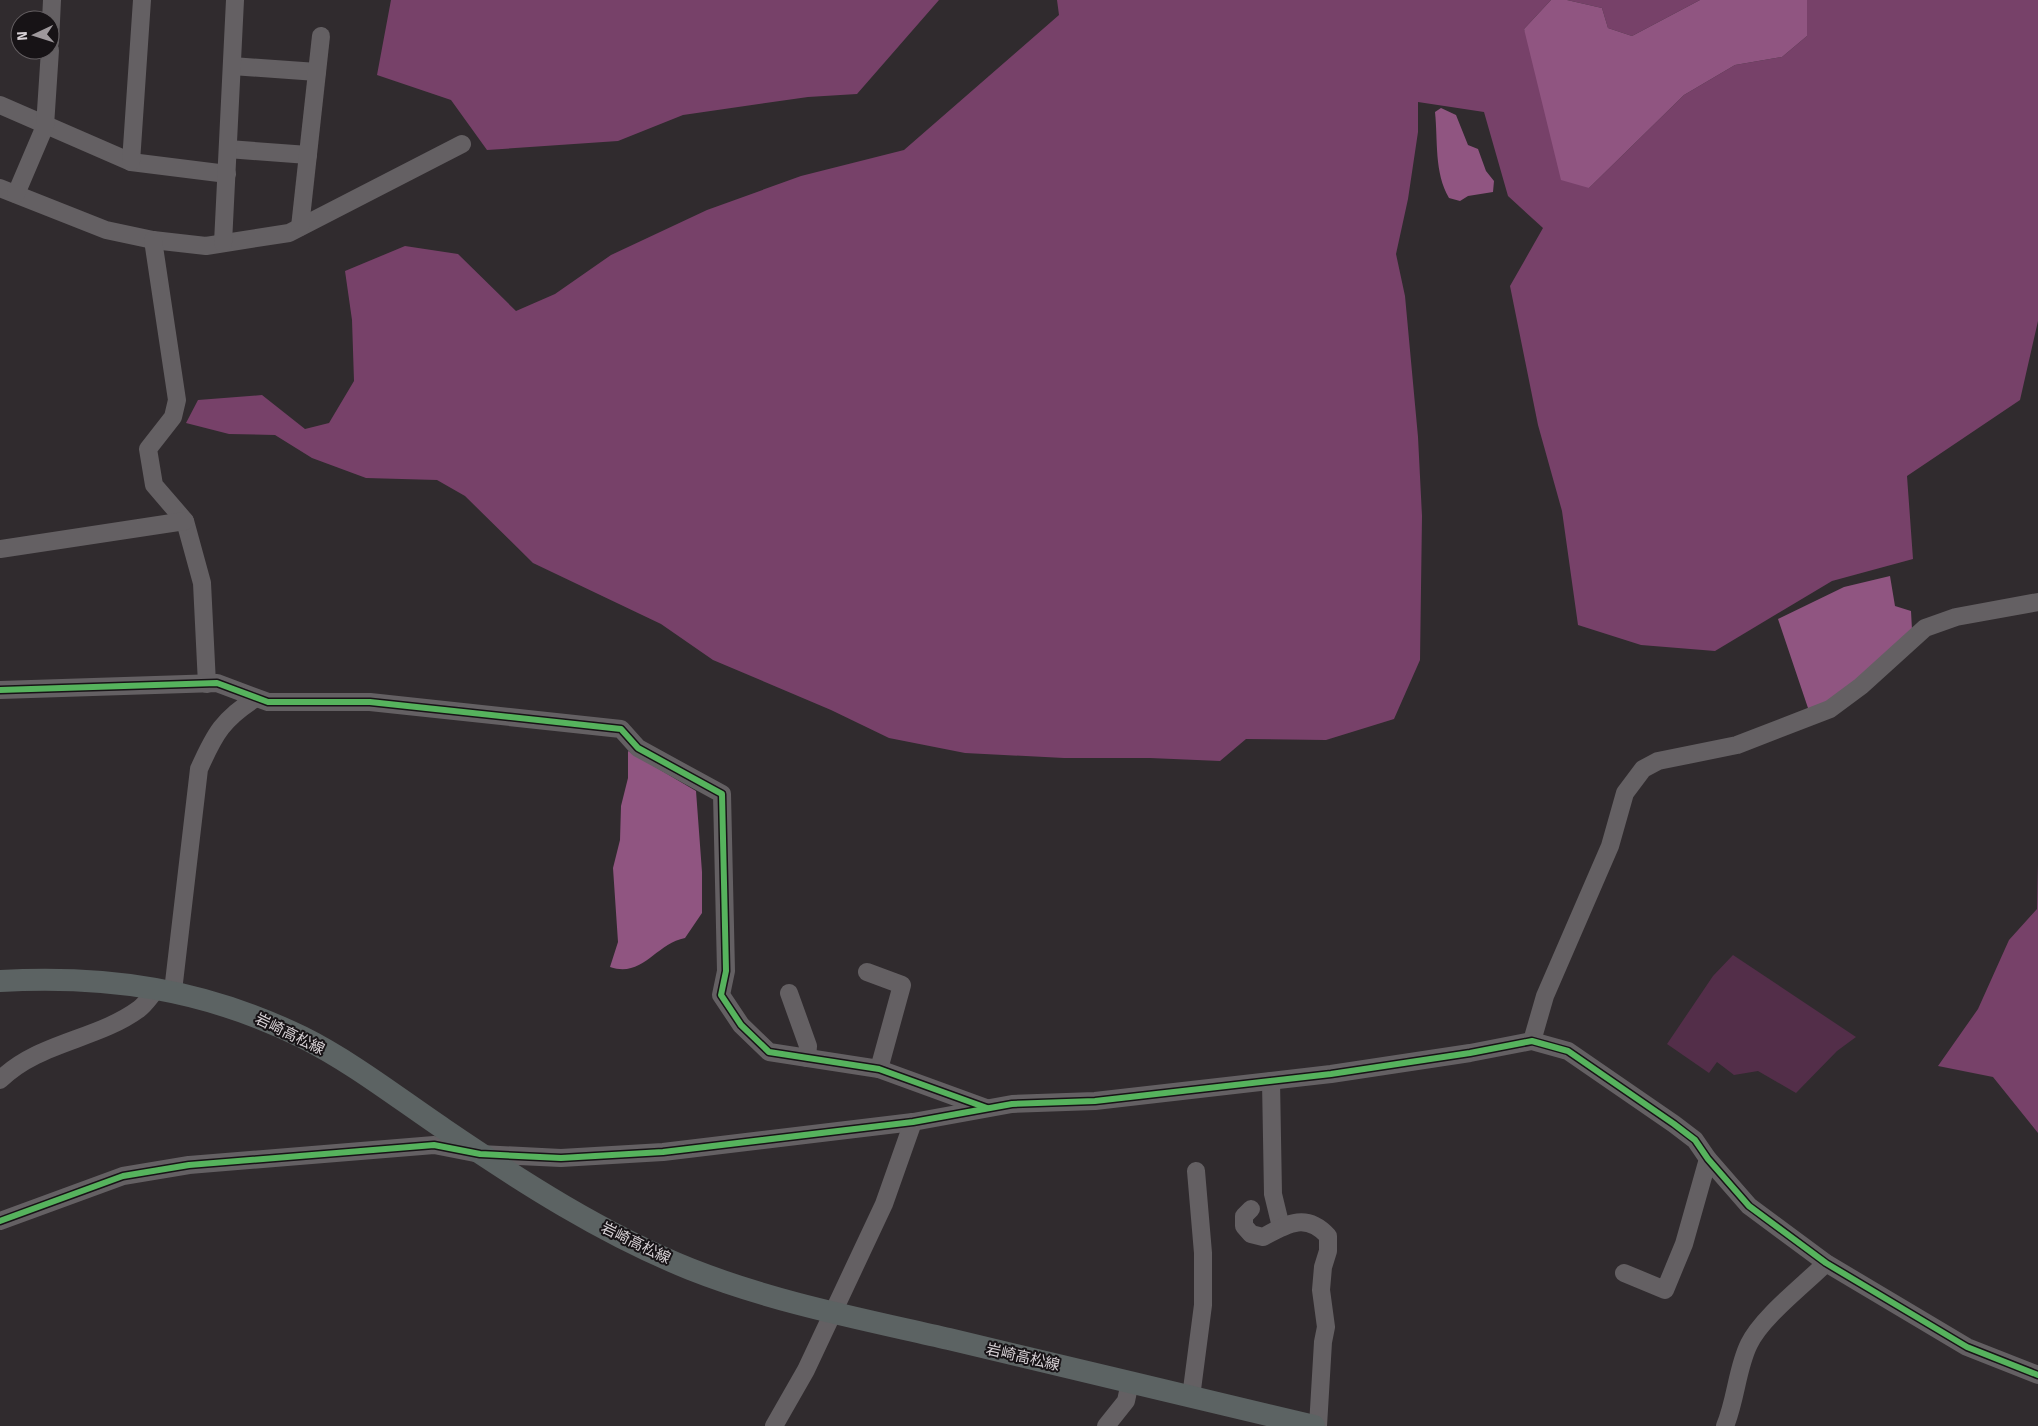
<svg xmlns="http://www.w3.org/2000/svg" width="2038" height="1426" font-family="'Fira Sans','Noto Sans JP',sans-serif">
<rect width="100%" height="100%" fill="#302b2e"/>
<polygon fill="#532e49" points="1733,955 1856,1037 1837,1051 1796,1093 1758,1071 1734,1075 1717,1062 1709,1073 1667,1044 1713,976"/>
<g fill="#774169">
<polygon points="391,0 939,0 857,94 808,97 683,115 618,141 487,150 451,100 377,75"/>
<polygon points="1057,0 1551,0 1524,29 1589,188 1684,95 1735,65 1782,57 1807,36 1807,0 2038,0 2038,321 2020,400 1907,476 1913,559 1832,581 1715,651 1641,645 1578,625 1562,511 1538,425 1510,286 1543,228 1508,196 1484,112 1418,102 1418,132 1408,199 1396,254 1405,296 1418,437 1422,516 1420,660 1394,719 1326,740 1246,739 1220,761 1150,758 1064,758 965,753 889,738 831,710 713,660 661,624 533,563 465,496 437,480 366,478 312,458 275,435 229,434 186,423 198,400 262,395 305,429 329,423 354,381 352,320 345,271 405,246 458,254 516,311 555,294 611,255 707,210 801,176 904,150 1059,15"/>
<polygon points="1567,0 1700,0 1632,36 1608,28 1602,8"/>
<polygon points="2038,864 2038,1133 1993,1077 1938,1066 1978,1009 2009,940 2037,909"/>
</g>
<g fill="#905581">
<polygon points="1551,0 1567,0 1602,8 1608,28 1632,36 1700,0 1807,0 1807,36 1782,57 1735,65 1684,95 1589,188 1561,180 1524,29"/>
<path d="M 1441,108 L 1456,115 L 1468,145 L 1478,149 L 1486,171 L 1494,181 L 1493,192 L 1468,196 L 1460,201 L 1449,198 C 1434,172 1438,141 1435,112 Z"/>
<polygon points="1890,576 1895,606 1911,611 1912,630 1833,700 1809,711 1778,619 1844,587"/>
<path d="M 628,751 L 696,791 L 702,872 L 702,913 L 685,938 C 655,944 643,978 610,967 L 618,942 L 613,868 L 620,840 L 621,806 L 628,778 Z"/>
</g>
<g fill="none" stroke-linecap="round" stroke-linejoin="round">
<g stroke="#646063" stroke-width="18">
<polyline points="50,42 52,0"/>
<polyline points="232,66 317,72"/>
<polyline points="0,105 131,162 227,174"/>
<polyline points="228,149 308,155"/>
<polyline points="131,162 142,0"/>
<polyline points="0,188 106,230 153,240 206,246 289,233 462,144"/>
<polyline points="16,194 45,126 50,50"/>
<polyline points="300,227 321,36"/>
<polyline points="153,240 177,400 173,417 148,449 154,485 185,521 202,583 207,684"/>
<polyline points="223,243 235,0"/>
<polyline points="0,549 185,521"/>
<polyline points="0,690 217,683 268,702 370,702 621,729 638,748 722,794 726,971 721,995 741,1025 769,1052 879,1069 986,1108"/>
<polyline points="867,972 902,985 879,1069"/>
<path d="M 173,991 L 199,769 C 215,733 223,719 256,698"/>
<polyline points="789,993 808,1046 807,1058"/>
<polyline points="1532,1041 1545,996 1610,846 1625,793 1643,769 1658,761 1737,745 1830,709 1861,686 1925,628 1956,617 2038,602"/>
<path d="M 0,1080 C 38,1042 97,1040 139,1009 C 146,1004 151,995 157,989"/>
<polyline points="1271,1081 1273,1194 1281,1227"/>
<path d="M 1251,1209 L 1244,1216 L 1244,1226 L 1251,1234 L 1263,1237 C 1287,1224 1306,1212 1328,1236 L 1328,1251 L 1323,1267 L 1321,1290 L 1326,1327 L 1323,1342 L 1318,1426"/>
<polyline points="0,1221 123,1176 189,1165 434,1145 480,1154 561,1158 663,1152 913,1122 1012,1104 1095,1101 1331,1074 1470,1053 1532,1041 1568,1051 1674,1124 1695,1140 1708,1159 1749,1206 1826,1263 1967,1347 2038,1375"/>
<polyline points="1624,1273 1665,1290 1684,1244 1708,1159"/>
<polyline points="1191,1397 1203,1305 1203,1253 1196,1171"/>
<polyline points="774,1426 806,1370 884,1204 913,1122"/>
<polyline points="1106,1426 1126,1401 1130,1382"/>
<path d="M 1725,1426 C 1736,1400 1737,1368 1749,1344 C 1762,1317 1804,1285 1826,1263"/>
</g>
<path stroke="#5c6363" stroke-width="22" d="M 0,981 C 108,975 204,989 302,1037 C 352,1062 398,1098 444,1129 C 522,1182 603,1234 690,1269 C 773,1302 862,1319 949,1339 C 1071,1368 1192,1397 1314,1426"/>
<g stroke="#171316" stroke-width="9">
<g id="cycleway">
<polyline points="0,690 217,683 268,702 370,702 621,729 638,748 722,794 726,971 721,995 741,1025 769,1052 879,1069 987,1108"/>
<polyline points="0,1221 123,1176 189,1165 434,1145 480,1154 561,1158 663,1152 913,1122 1012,1104 1095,1101 1331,1074 1470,1053 1532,1041 1568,1051 1674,1124 1695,1140 1708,1159 1749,1206 1826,1263 1967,1347 2038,1375"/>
</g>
</g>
<use href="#cycleway" stroke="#56b35d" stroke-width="6"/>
</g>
<g text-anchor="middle" stroke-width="4" stroke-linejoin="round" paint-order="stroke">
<g font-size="15" fill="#d9d3d7" stroke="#171316">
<text transform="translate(290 1034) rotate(26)" y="5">岩崎高松線</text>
<text transform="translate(636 1243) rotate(26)" y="5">岩崎高松線</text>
<text transform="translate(1023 1357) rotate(13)" y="5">岩崎高松線</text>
</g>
</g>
<g transform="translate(35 35) rotate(266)"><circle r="24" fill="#171316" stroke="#656063"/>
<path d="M0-4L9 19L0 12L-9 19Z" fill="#9e989c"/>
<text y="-8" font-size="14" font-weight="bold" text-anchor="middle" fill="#d9d3d7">N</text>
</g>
</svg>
